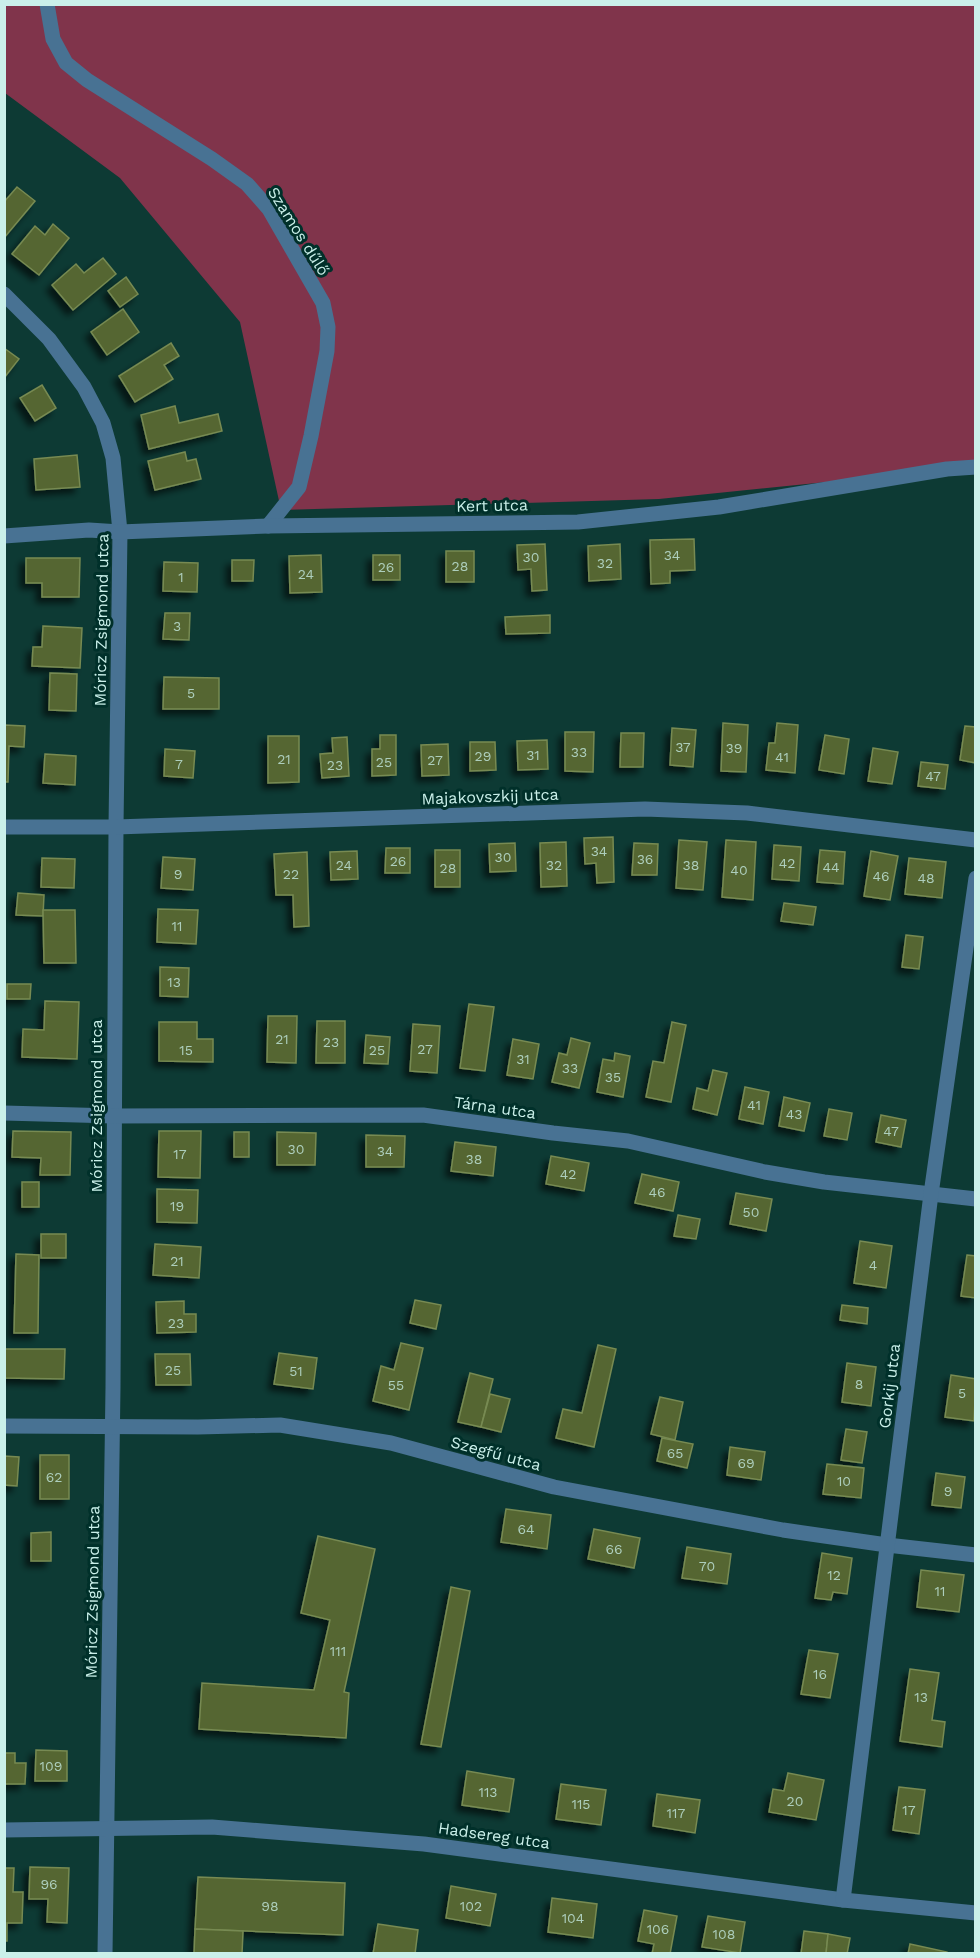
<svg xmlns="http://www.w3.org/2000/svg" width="980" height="1958" font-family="'Work Sans',sans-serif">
<defs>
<filter id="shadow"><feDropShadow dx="-5.5" dy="5.5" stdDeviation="3" flood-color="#0009"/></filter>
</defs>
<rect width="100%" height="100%" fill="#0d3a34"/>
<polygon fill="#80344b" points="4,5 975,5 975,467 659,499 281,510 240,322 120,178 5,93"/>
<g fill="#556630" stroke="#778a52" stroke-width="1.5" filter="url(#shadow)">
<polygon points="17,187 35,201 4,238 4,202"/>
<polygon points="53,224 69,238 39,275 12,254 35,226 45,235"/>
<polygon points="103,258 116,274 73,310 52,285 76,264 84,273"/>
<polygon points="126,277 138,294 120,307 108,291"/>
<polygon points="123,309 139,332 107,355 91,332"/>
<polygon points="171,343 179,356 164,365 173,379 135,402 119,376"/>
<polygon points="4,348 19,359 4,378"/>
<polygon points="42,385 56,408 35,421 20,398"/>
<polygon points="175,406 179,423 218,414 222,431 149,449 141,415"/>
<polygon points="185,452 187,461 196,459 201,479 155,490 148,461"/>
<polygon points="77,455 80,487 36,490 34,459"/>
<polygon points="694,539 695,570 670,571 670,583 651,584 650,540"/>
<polygon points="545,544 547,590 532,591 531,569 518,570 517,545"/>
<polygon points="620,544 621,579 589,581 588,546"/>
<rect x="446" y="551" width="28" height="31"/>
<polygon points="321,555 322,592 290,593 289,556"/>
<rect x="373" y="555" width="27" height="25"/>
<polygon points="26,558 80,558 79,597 42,597 42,583 26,583"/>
<polygon points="232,560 254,560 253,581 232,581"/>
<polygon points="164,562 198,563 197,592 163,591"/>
<polygon points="165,613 190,613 189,640 163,639"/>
<polygon points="550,615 550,633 506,634 505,617"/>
<polygon points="43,626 82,628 80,668 32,666 33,647 42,647"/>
<polygon points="50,673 77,674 76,711 49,710"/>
<polygon points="164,677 219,678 219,709 163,709"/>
<polygon points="723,723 748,725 746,772 721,771"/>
<polygon points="777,723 798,725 795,773 766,770 769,743 775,743"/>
<polygon points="4,725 25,726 24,747 9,746 8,782 4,782"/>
<polygon points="965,726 976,727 976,763 960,760"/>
<polygon points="672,728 696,730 693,767 670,765"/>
<polygon points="565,732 594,732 593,772 565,771"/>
<polygon points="621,733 644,733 643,767 620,767"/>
<polygon points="380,735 396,735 396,775 372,776 372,749 380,749"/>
<polygon points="825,735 849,739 844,774 819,770"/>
<polygon points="268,736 299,736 299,782 268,783"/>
<polygon points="347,737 349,776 322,778 320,754 333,753 332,738"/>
<polygon points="547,740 548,769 518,770 517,741"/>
<polygon points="470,742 495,742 496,770 470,771"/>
<polygon points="448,744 449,775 422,776 421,745"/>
<polygon points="873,748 898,752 892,784 868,781"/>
<polygon points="165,749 195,751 193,778 164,776"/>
<polygon points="45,754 76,756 75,785 43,783"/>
<polygon points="921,762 948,765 945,789 918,786"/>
<polygon points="613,837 614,882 597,883 596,863 585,864 584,838"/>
<polygon points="679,840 707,842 703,890 676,888"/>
<polygon points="726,840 756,842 753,900 722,897"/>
<polygon points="566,842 567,886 541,887 540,843"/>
<polygon points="515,843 516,871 490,872 489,844"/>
<polygon points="634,843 658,844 657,875 632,875"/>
<polygon points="774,845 801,847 799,881 772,879"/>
<polygon points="386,848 410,848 410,873 385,873"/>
<rect x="435" y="850" width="25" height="37"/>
<polygon points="820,850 845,852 843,884 817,882"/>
<polygon points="357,851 358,879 331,880 330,852"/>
<polygon points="871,851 898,856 890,900 864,896"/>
<polygon points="307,852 309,926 294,927 293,895 276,895 274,854"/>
<polygon points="163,857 195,859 193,890 161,888"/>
<polygon points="42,858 75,859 74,888 41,887"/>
<polygon points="909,858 946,862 942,898 905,894"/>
<polygon points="18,893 44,895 43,916 16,915"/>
<polygon points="784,903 816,907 813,925 781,921"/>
<polygon points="158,909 198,910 196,944 157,942"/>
<polygon points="43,910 75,910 76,963 44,963"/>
<polygon points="906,935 923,937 919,969 902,967"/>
<polygon points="160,967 189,968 188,997 160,996"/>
<polygon points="7,984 31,984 30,999 7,999"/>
<polygon points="45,1001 79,1002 77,1059 22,1057 23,1029 44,1030"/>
<polygon points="469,1004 494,1007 485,1071 460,1068"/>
<polygon points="268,1016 297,1016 296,1063 267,1062"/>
<polygon points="317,1021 345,1021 345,1063 316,1063"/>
<polygon points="159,1022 197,1022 197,1039 213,1039 213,1062 159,1061"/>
<polygon points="672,1022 686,1025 671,1102 646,1097 653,1061 664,1063"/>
<polygon points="413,1024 440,1026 437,1073 410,1071"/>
<polygon points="366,1035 390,1037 388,1064 364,1063"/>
<polygon points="571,1038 590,1043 579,1088 552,1082 559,1053 567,1055"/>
<polygon points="513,1039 539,1044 533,1079 507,1075"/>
<polygon points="615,1053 630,1056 623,1097 597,1092 603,1059 614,1061"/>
<polygon points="713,1070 727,1073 717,1115 693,1109 697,1088 708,1091"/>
<polygon points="745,1087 769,1092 763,1124 739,1119"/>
<polygon points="784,1097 810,1103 804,1131 779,1126"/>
<polygon points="829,1109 852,1113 847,1140 824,1136"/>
<polygon points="881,1115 906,1120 901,1147 876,1142"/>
<polygon points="13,1131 71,1132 70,1175 40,1175 41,1158 12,1157"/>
<polygon points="159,1131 201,1131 200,1178 158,1177"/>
<rect x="234" y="1132" width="15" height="25"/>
<polygon points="277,1132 316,1133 315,1165 277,1165"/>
<polygon points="366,1135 405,1136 404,1167 366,1167"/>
<polygon points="455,1142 496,1147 493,1176 451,1171"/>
<polygon points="551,1156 589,1163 584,1191 546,1184"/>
<polygon points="642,1174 679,1182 673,1211 635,1203"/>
<rect x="22" y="1182" width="17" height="25"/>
<polygon points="157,1189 198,1190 197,1223 157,1222"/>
<polygon points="736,1193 772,1199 766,1231 730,1224"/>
<polygon points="678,1215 700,1219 696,1239 674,1236"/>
<rect x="41" y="1234" width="25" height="24"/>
<polygon points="860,1241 892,1246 886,1288 854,1283"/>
<polygon points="155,1244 201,1247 199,1278 153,1275"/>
<polygon points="16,1254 39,1255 38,1333 14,1333"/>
<polygon points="967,1255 976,1256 976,1298 961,1296"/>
<polygon points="415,1300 441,1305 436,1329 410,1323"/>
<polygon points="184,1301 184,1314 196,1314 196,1332 157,1333 156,1302"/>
<polygon points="842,1305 868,1308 867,1324 840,1320"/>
<polygon points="401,1343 423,1348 409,1410 373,1401 381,1366 394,1370"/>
<polygon points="598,1345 616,1349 594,1447 556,1438 563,1409 582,1413"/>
<polygon points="4,1349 65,1349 64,1379 4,1378"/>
<polygon points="279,1353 317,1358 313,1389 274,1384"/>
<polygon points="155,1354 190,1354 191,1385 156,1385"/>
<polygon points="847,1363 876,1367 871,1406 842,1402"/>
<polygon points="470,1373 493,1379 481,1427 458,1422"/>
<polygon points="951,1375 976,1379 974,1421 945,1417"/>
<polygon points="490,1394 510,1399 501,1432 481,1427"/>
<polygon points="660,1397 683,1402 675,1440 651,1434"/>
<polygon points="846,1429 867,1432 862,1463 841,1460"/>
<polygon points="662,1438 693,1444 687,1468 657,1461"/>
<polygon points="730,1447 765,1452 761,1480 727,1475"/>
<rect x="40" y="1455" width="29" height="44"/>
<polygon points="4,1456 19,1457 17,1486 4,1485"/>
<polygon points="827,1464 864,1468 861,1498 823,1494"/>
<polygon points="936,1473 965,1477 961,1508 932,1505"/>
<polygon points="506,1509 551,1515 547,1549 501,1542"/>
<polygon points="594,1529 640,1538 634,1568 588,1559"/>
<polygon points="51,1532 51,1561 31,1561 31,1533"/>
<polygon points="318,1536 375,1549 344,1692 349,1693 346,1738 199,1729 202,1683 314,1690 330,1620 301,1613"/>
<polygon points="687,1547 731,1554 727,1584 682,1578"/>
<polygon points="822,1553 852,1558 847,1594 833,1592 831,1600 815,1598"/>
<polygon points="921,1570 964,1575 959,1612 917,1607"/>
<polygon points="451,1587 470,1591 441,1747 421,1744"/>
<polygon points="809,1650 838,1654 830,1698 801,1694"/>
<polygon points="910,1669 939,1673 932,1720 945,1722 942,1747 900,1741"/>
<polygon points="36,1750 67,1751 67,1781 35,1781"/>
<polygon points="4,1753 15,1753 15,1763 26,1763 25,1784 4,1784"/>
<polygon points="467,1771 514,1779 509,1812 462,1805"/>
<polygon points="788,1773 824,1780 816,1820 769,1812 773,1789 784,1791"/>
<polygon points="561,1784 606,1790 601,1825 556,1819"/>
<polygon points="899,1787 925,1790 919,1834 893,1830"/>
<polygon points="657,1794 700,1800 695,1833 653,1826"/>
<polygon points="30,1867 69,1868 67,1923 47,1922 48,1899 29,1899"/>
<polygon points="4,1868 14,1868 13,1892 23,1892 22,1923 7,1923 7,1941 4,1941"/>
<polygon points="198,1877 345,1883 343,1935 195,1929"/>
<polygon points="451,1886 496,1894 490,1926 446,1918"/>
<polygon points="552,1898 597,1904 593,1938 548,1932"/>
<polygon points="644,1910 677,1916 670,1954 652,1954 654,1944 638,1941"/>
<polygon points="708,1916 745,1922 740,1953 702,1947"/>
<polygon points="378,1924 418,1930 415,1954 373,1954"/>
<polygon points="195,1929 243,1931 242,1954 194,1954"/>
<polygon points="804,1931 828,1934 826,1954 801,1954"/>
<polygon points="828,1934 850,1938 847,1954 826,1954"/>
<polygon points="910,1944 947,1952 947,1954 908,1954"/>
</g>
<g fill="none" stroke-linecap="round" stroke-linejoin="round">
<g stroke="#487293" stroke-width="15">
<polyline points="47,4 53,39 66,63 87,80 212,159 247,184 269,209 323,303 328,327 327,351 311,436 299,487 268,526"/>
<polyline points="4,294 49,339 84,387 103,423 113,458 120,532 116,827 113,1387 105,1954"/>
<polyline points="4,536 89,530 120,532 268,526 578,522 719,507 947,469 976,467"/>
<polyline points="4,827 116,827 645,809 747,813 976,840"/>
<polyline points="4,1113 114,1116 423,1115 553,1133 628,1141 765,1172 824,1182 976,1199"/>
<polyline points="4,1426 198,1427 280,1425 391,1443 554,1487 783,1530 887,1545 976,1555"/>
<polyline points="4,1830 212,1827 424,1844 843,1900 976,1913"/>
<polyline points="843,1900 931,1194 976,878"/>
</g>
</g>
<g text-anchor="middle" stroke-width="6" stroke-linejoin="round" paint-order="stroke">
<g font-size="14" fill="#adcebc">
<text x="672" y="560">34</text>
<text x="531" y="562">30</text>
<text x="605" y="568">32</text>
<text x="460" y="571">28</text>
<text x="386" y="572">26</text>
<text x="306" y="579">24</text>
<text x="181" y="582">1</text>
<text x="177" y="631">3</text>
<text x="191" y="698">5</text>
<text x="683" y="752">37</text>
<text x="734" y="753">39</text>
<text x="579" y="757">33</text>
<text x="533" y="760">31</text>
<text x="483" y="761">29</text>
<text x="782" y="762">41</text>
<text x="284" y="764">21</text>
<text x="435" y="765">27</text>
<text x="384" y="767">25</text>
<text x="179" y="769">7</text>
<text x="335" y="770">23</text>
<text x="933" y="781">47</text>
<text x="599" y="856">34</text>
<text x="503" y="862">30</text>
<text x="645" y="864">36</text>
<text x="398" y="866">26</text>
<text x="787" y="868">42</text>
<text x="344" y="870">24</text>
<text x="554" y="870">32</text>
<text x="691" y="870">38</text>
<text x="831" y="872">44</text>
<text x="448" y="873">28</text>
<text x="739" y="875">40</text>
<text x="178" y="879">9</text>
<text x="291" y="879">22</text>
<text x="881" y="881">46</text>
<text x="926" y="883">48</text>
<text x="177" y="931">11</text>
<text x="174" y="987">13</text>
<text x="282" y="1044">21</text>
<text x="331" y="1047">23</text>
<text x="425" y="1054">27</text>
<text x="186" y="1055">15</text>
<text x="377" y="1055">25</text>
<text x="523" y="1064">31</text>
<text x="570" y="1073">33</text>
<text x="613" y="1082">35</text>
<text x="754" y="1110">41</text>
<text x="794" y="1119">43</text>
<text x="891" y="1136">47</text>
<text x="296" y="1154">30</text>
<text x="385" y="1156">34</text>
<text x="180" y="1159">17</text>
<text x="474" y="1164">38</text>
<text x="568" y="1179">42</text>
<text x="657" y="1197">46</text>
<text x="177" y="1211">19</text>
<text x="751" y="1217">50</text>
<text x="177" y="1266">21</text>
<text x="873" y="1270">4</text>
<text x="176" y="1328">23</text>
<text x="173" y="1375">25</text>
<text x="296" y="1376">51</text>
<text x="859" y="1389">8</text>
<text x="396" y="1390">55</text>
<text x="962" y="1398">5</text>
<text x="675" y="1458">65</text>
<text x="746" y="1468">69</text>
<text x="54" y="1482">62</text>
<text x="844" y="1486">10</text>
<text x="948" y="1496">9</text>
<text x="526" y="1534">64</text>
<text x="614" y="1554">66</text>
<text x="707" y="1571">70</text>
<text x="834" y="1580">12</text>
<text x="940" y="1596">11</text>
<text x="338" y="1656">111</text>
<text x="820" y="1679">16</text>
<text x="921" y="1702">13</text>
<text x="51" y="1771">109</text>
<text x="488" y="1797">113</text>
<text x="795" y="1806">20</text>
<text x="581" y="1809">115</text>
<text x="909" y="1815">17</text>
<text x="676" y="1818">117</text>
<text x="49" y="1889">96</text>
<text x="270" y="1911">98</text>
<text x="471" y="1911">102</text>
<text x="573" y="1923">104</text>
<text x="658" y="1934">106</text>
<text x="724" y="1939">108</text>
</g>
<g font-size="16" fill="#caf0ea" stroke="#00302a">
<text transform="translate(299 231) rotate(58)" y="6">Szamos dűlő</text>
<text transform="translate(492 505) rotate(-1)" y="6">Kert utca</text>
<text transform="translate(101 620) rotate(-89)" y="6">Móricz Zsigmond utca</text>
<text transform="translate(490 796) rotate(-2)" y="6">Majakovszkij utca</text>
<text transform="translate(96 1106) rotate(-90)" y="6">Móricz Zsigmond utca</text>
<text transform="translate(495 1107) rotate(8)" y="6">Tárna utca</text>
<text transform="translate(889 1386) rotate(-83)" y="6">Gorkij utca</text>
<text transform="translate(496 1453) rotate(15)" y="6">Szegfű utca</text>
<text transform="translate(92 1592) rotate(-89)" y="6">Móricz Zsigmond utca</text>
<text transform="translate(494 1835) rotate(8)" y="6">Hadsereg utca</text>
</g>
</g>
<rect width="980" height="1958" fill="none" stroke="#caf0ea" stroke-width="12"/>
</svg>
